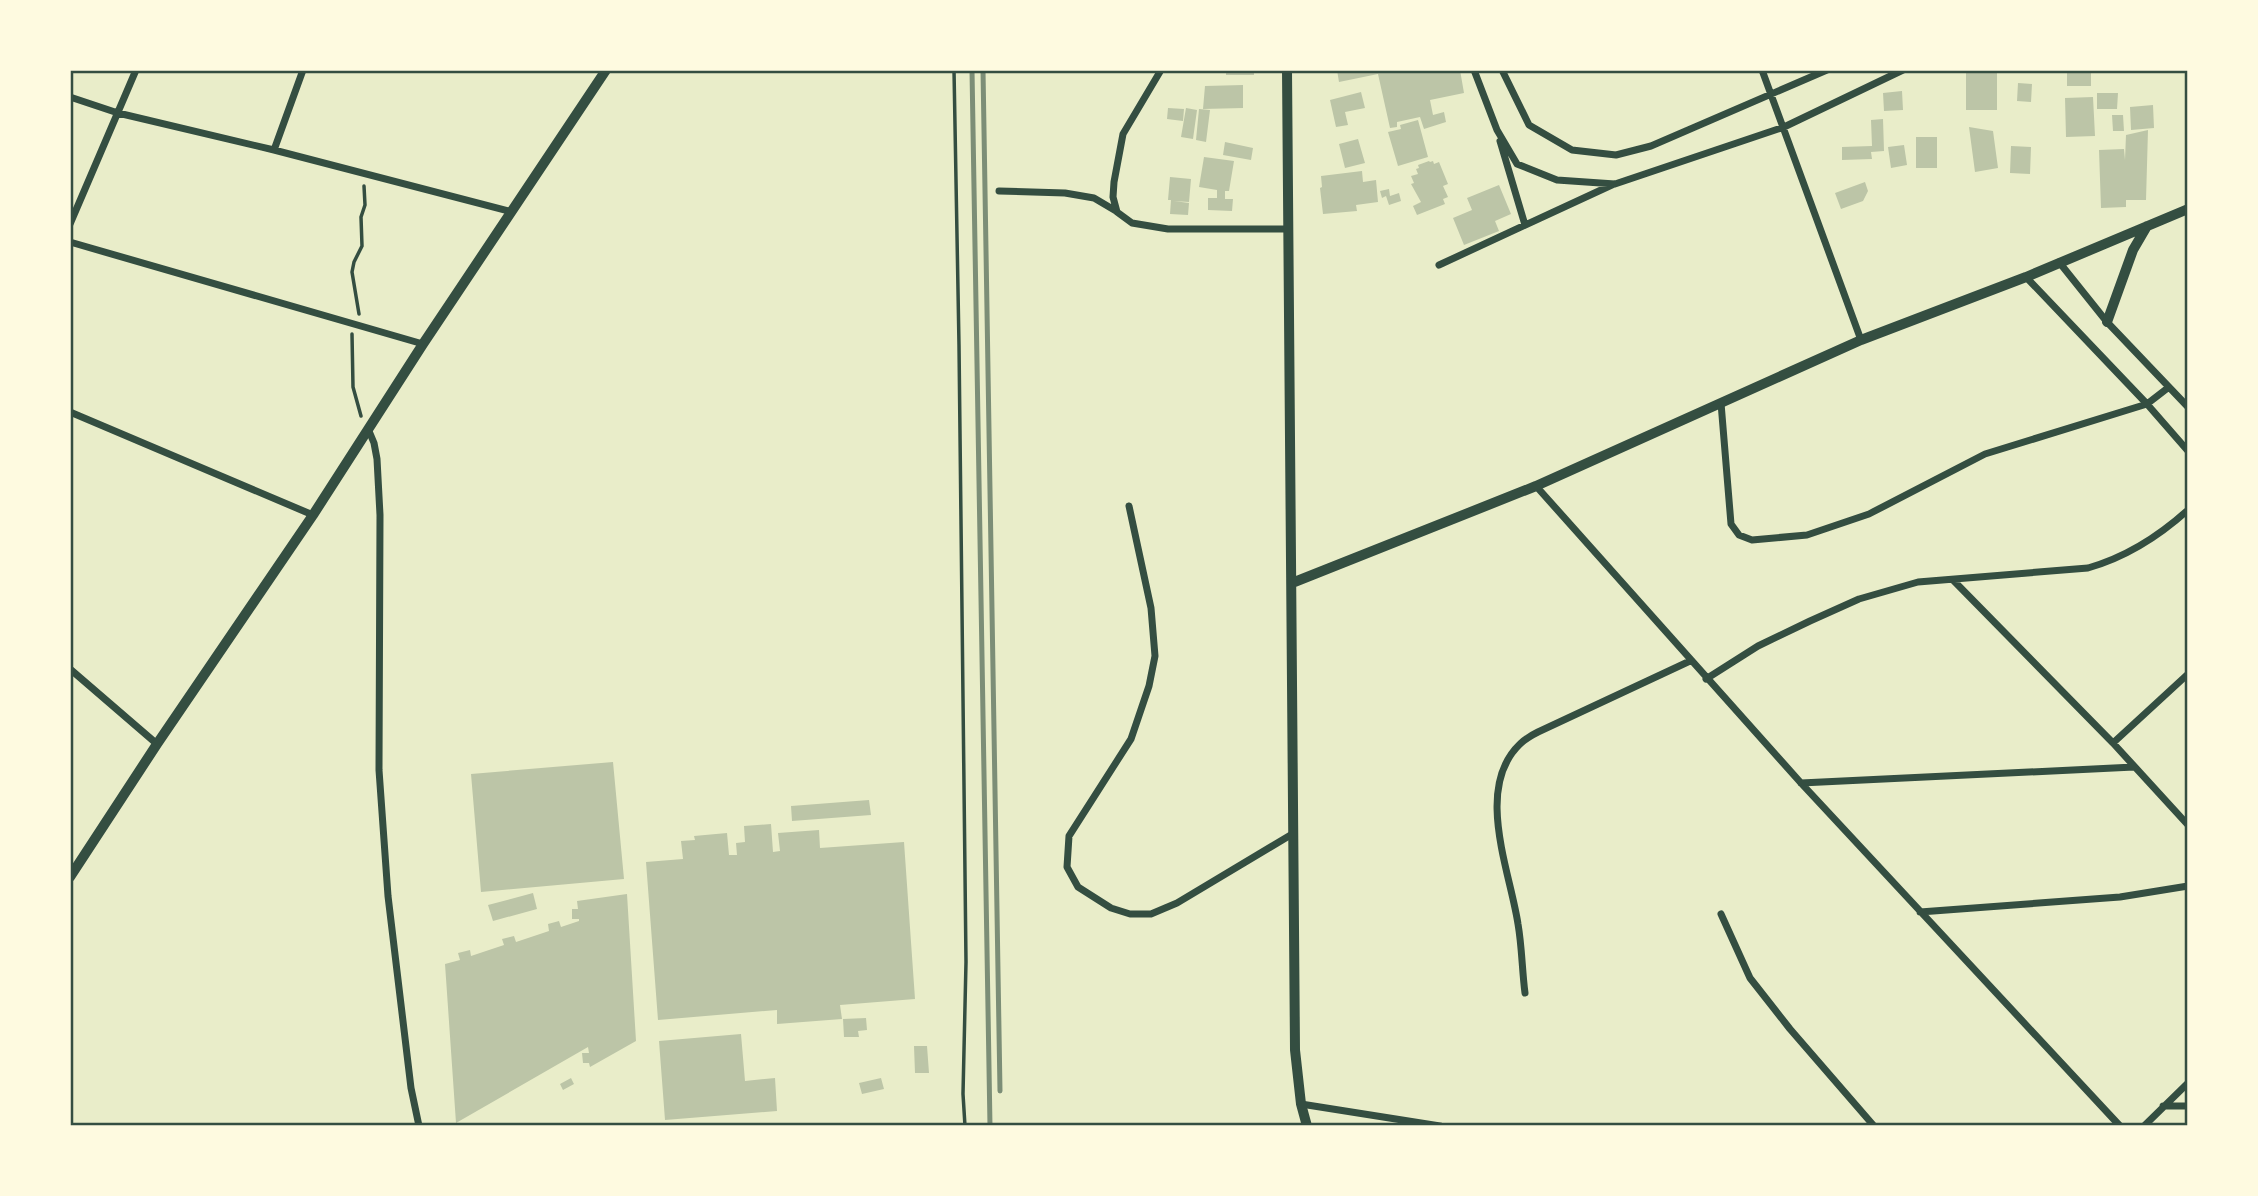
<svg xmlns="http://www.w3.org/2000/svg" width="2258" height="1196" font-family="Cabin,sans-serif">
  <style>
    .building { fill: #bcc5a7 }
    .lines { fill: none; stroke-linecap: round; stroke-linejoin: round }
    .path { stroke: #344e41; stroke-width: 3.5 }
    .minor { stroke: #344e41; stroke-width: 7 }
    .tertiary { stroke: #344e41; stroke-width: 10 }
    .rail { stroke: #7c8e77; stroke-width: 5 }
    .neatline { fill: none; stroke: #344e41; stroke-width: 2.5 }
  </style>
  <rect width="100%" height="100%" fill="#e9edc9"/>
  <path class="building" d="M1226,70H1254V75H1226Z
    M1337,70H1405V72L1460,70L1464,93L1430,100L1433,115L1444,112L1446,122L1424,129L1420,117L1397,122V127L1390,128L1378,74L1339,82Z
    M1966,70H1997V110H1966Z
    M2067,70H2091V86H2067Z
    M2018,83L2032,84L2031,102L2017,101Z
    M1243,85V108L1203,109L1205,86Z
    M1902,91L1903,110L1884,111L1883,93Z
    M1361,92L1365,108L1345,112L1348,125L1336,127L1330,100Z
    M2097,93H2118L2117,109H2097Z
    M2093,97L2095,136L2066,137L2065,98Z
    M2153,105L2154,128L2131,130L2130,107Z
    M1168,108L1184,109L1183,121L1167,119Z
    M1186,108L1197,110L1193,139L1181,137Z
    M1199,109L1210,110L1206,142L1196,140Z
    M2112,115H2123L2124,131H2113Z
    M1883,119L1884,151L1871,152L1872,159L1842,160V147L1872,146L1871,120Z
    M1418,120L1428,157L1398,166L1388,132L1401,129L1400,125Z
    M1969,127L1993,131L1998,168L1975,172Z
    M2148,130L2146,200H2126V207L2101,208L2099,150L2124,149L2125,160L2126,135Z
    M1916,137H1937V168H1916Z
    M1358,139L1365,163L1345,168L1339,144Z
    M1225,142L1253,148L1251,160L1223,155Z
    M1904,145L1907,165L1891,168L1888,147Z
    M2011,146L2031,147L2030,174L2010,173Z
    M1204,157L1234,161L1229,191H1225V199H1233L1232,211L1208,210V198H1217V190L1199,187Z
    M1429,161L1430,162L1433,161L1434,164L1439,162L1448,184L1443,186L1448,197L1443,199L1445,204L1417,215L1413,206L1421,202L1411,184L1414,183L1411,176L1418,174L1416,169L1419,168L1418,165Z
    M1362,171L1363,182L1376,180L1378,202L1356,205L1357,211L1323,214L1320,188L1322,187L1321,176Z
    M1170,177L1191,179L1189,202L1174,201L1189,203L1188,215L1170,214L1171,200H1168Z
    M1865,182L1868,191L1863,201L1841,209L1835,193Z
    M1499,185L1511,214L1495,221L1499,231L1464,245L1453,218L1472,210L1467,198Z
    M1389,189L1390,196L1399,193L1401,201L1389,205L1386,196L1382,198L1380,191Z
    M613,762L624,879L481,892L471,774Z
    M869,800L871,815L792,821L791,806Z
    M771,824L773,852L780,851L778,833L819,830L820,848L904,842L915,999L840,1005L842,1019L777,1024V1010L658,1020L646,862L683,859L681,841L695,840L694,836L727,833L729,855H737L736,843L745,842L744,826Z
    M533,893L537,909L493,921L488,905Z
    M627,894L636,1041L590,1067L589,1063H583L582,1053H589L588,1047L456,1123L445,964L460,960L458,953L470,950L471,956L504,945L502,939L514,936L516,942L549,931L548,924L559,921L561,927L579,921V919H572V909H578L577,901Z
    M866,1018L867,1030L858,1031L859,1037H844L843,1019Z
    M741,1034L745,1081L775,1078L777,1111L665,1120L659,1041Z
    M914,1046H927L929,1073H915Z
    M571,1078L574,1084L563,1090L560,1084Z
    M881,1078L884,1089L862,1094L859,1083Z"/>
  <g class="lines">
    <path class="path" d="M954,70L959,345L966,962L963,1094L965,1126
      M359,314L352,272L354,262L362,246L361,217L365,205L364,186
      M352,334L353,387L361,416"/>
    <path class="minor" d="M1161,70L1123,134L1114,182L1113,197L1117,212L1132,223L1168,229H1289
      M1474,70L1497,130L1517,164L1557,180L1615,184L1784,127L1903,70
      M1502,70L1529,125L1572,150L1616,155L1651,146L1827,70
      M1762,70L1861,340
      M70,97L118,113L274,150L512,212
      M1500,141L1525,225
      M274,150L303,70
      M999,191L1065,193L1094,198L1116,211
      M70,224L136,70
      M70,242L423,344
      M2059,262L2107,322L2188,407
      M1439,265L1614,184
      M2026,277L2147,404L2188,451
      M1721,403L1731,524L1739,535L1752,540L1807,535L1869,514L1985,454L2147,404L2169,387
      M70,412L313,515
      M369,431L374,443L377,459L380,515L379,770L388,896L411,1088L419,1126
      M1536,486L1801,783L2120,1126
      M1129,506L1151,608L1155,656L1149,686L1131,739L1069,836L1067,867L1078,887L1111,908L1130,914H1151L1177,903L1294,833
      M1953,580L2113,743L2188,825
      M70,669L157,744
      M1706,679L1758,646L1810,621L1859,599L1918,582L2088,568C2127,557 2158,537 2188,510
      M2113,743L2188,674
      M1801,783L2134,767
      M1920,912L2120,897L2188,886
      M1721,914L1750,978L1790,1029L1874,1126
      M1525,993C1522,970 1522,947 1518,924C1510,871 1474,788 1520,744C1525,739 1532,735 1538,732L1690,661
      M1301,1104L1440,1126
      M2163,1106H2188
      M2144,1126L2188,1083"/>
    <path class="tertiary" d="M1287,70L1295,1050L1301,1104L1307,1126
      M2107,322L2133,250L2147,226
      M1292,583L1536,486L1861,340L2026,277L2188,209
      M70,877L157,744L313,515L423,344L606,70"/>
    <path class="rail" d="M972,70L990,1126
      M983,70L1000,1091"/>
  </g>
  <rect width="2258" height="1196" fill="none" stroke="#fefae0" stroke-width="144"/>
  <rect x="72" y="72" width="2114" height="1052" class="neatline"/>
</svg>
